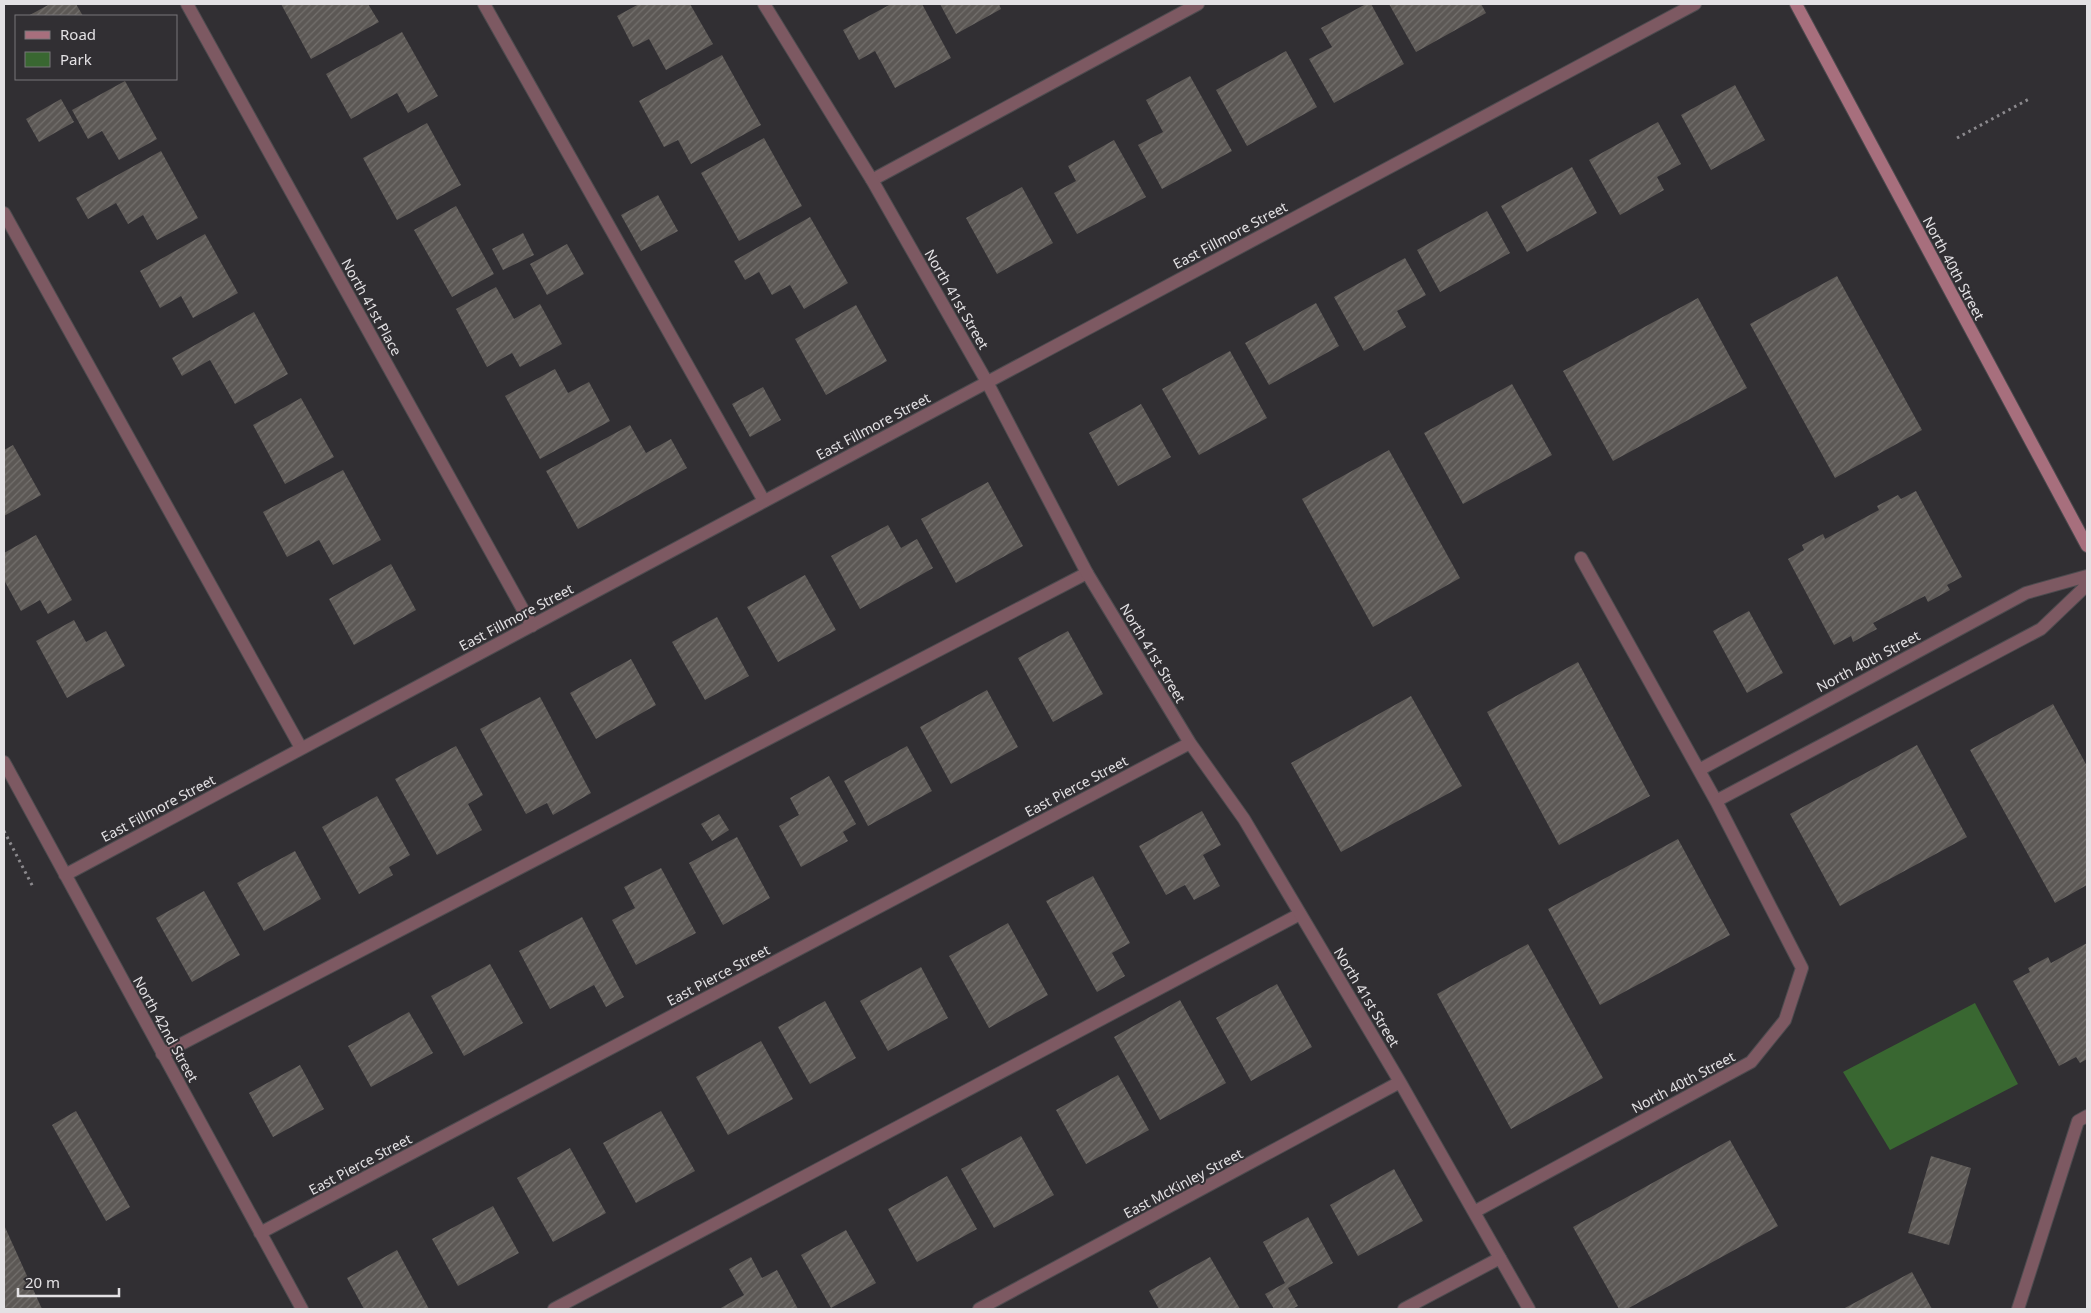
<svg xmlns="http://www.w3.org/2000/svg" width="2091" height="1313" font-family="'Noto Sans',sans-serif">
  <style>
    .green { fill: #396731 }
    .building { fill: url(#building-hatch) }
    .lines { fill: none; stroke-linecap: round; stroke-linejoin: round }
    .service-casing { stroke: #4d4b4f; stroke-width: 14 }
    .minor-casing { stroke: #4d4b4f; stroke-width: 14 }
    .secondary-casing { stroke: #4d4b4f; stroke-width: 14 }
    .path { stroke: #8c8a8e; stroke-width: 3; stroke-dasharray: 2.5 4; stroke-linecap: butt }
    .service { stroke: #7d5962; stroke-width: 12 }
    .minor { stroke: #7d5962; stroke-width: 12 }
    .secondary { stroke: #a76f7d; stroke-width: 12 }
    .labels { text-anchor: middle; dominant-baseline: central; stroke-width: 4; stroke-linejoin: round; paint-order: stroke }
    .street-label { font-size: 14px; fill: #e3e1e4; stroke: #312f33 }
  </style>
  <defs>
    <pattern id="building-hatch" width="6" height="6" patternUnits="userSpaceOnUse" patternTransform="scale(1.25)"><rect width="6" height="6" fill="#5c5855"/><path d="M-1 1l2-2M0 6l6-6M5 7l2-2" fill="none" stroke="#73706d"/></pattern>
  </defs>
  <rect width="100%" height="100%" fill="#312f33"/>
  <path class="green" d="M1975,1003L2018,1084L1890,1150L1843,1072Z"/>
  <path class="building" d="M50,4H76L83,16H28Z
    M281,4H368L379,22L311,59Z
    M639,4H690L713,44L666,70L649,39L633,47L617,16Z
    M891,4H922L951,58L895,88L875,51L859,60L843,30Z
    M940,4H999L1001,9L956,34Z
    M1366,4H1371L1404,64L1334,103L1309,59L1332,47L1321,28Z
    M1389,4H1481L1486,13L1416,52Z
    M402,32L438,96L408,113L397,93L351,119L326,74Z
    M1286,51L1317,107L1247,146L1216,90Z
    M722,55L761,125L691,164L678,140L664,147L639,101Z
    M1190,76L1232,151L1162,189L1138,145L1163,132L1146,100Z
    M125,81L157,139L119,160L102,131L88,139L72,110Z
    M1735,85L1765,140L1711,170L1681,115Z
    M61,99L74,122L39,142L26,119Z
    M1658,122L1681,164L1657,177L1664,190L1620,215L1589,160Z
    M427,123L461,185L397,220L363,158Z
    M764,138L802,206L739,241L701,173Z
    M1114,140L1146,197L1077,234L1054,193L1076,181L1068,166Z
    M161,151L198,218L157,240L143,215L128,224L116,203L88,219L76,198Z
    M1572,167L1597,213L1527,252L1501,206Z
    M1022,187L1053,243L997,274L966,218Z
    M658,195L678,231L641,251L621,215Z
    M456,206L494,274L452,297L414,230Z
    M1487,211L1510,253L1440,292L1417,250Z
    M810,217L848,283L804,309L790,285L772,295L759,272L745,280L734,261Z
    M523,233L534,255L503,270L492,249Z
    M205,234L238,293L193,318L181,296L160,308L140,271Z
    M567,244L584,274L547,295L530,264Z
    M1405,258L1426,295L1397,311L1406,327L1364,351L1334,297Z
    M1837,276L1922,430L1835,478L1750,324Z
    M496,287L514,319L540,304L562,344L520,367L512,353L487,367L456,309Z
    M1698,298L1747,388L1613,461L1563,371Z
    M1316,303L1339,346L1269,385L1245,343Z
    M856,305L887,361L826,395L795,339Z
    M254,312L288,374L235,404L210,360L182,376L172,358Z
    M1230,351L1267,418L1199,455L1162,389Z
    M555,369L568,393L589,382L610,421L540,459L505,396Z
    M1512,384L1552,455L1463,504L1424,433Z
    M763,387L781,420L750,437L732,404Z
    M301,398L334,457L285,484L253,425Z
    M1141,404L1171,457L1118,486L1089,433Z
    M630,425L646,453L671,439L687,468L578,529L546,471Z
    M13,445L41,495L4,516V450Z
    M1389,450L1460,578L1373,627L1302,499Z
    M343,470L381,540L333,565L319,540L287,557L263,512Z
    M988,482L1023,546L956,583L921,519Z
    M1916,491L1962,577L1947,585L1950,590L1928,602L1925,596L1873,623L1877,629L1864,636L1853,642L1851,636L1834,645L1788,559L1804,550L1802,545L1823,534L1825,539L1879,510L1877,506L1898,495L1901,499Z
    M888,525L901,548L917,539L933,568L860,609L831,556Z
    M36,535L72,600L48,614L40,600L21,611L4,580V553Z
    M391,564L416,610L354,645L329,599Z
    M805,575L836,630L778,662L747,607Z
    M1749,611L1783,673L1747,693L1713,631Z
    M717,617L749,676L705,700L672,642Z
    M74,620L86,642L106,631L125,666L67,698L36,641Z
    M1068,631L1103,694L1053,722L1018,658Z
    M631,659L656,705L596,739L570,693Z
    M1578,662L1650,796L1559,845L1487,712Z
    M987,690L1018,747L951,784L920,727Z
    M1411,696L1462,786L1341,852L1291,763Z
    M540,697L591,793L553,815L547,803L526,814L480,729Z
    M2053,704L2087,766V885L2055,903L1970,750Z
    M1917,745L1967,837L1840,906L1790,814Z
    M456,746L483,795L468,804L482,830L437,855L395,779Z
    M907,746L932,791L868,826L844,781Z
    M829,776L856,824L843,832L848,841L801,867L779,826L799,815L790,798Z
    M377,796L410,855L389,867L393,875L359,894L322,827Z
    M1202,811L1221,845L1203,855L1220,886L1194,900L1185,885L1166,895L1139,846Z
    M719,814L729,830L712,841L701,824Z
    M737,837L770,898L723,925L689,863Z
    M1678,839L1730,935L1600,1005L1548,909Z
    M295,851L321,899L264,931L237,883Z
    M661,868L696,933L636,965L612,920L635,908L624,887Z
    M1093,876L1130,943L1112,953L1125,976L1097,992L1046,901Z
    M204,891L240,955L192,982L156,918Z
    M582,917L624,997L606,1007L594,985L550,1009L519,951Z
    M1008,923L1048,995L989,1028L949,956Z
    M2087,943V1059L2080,1063L2076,1057L2059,1066L2013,981L2030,972L2028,968L2048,957L2051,963Z
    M1528,944L1603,1078L1511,1129L1437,994Z
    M490,964L523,1023L464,1056L431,996Z
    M921,967L948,1018L888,1051L860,1001Z
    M1277,984L1312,1047L1251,1081L1216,1018Z
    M1180,1000L1226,1083L1160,1120L1114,1037Z
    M825,1001L856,1058L810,1084L778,1027Z
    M409,1012L433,1053L371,1087L348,1046Z
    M761,1041L793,1099L728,1135L696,1077Z
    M300,1065L324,1109L273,1137L249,1093Z
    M1118,1075L1149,1130L1086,1164L1056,1110Z
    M76,1111L130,1207L106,1221L52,1125Z
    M661,1111L695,1171L636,1203L603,1143Z
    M1021,1136L1054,1195L994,1228L961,1169Z
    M1730,1140L1778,1226L1627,1309H1619L1573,1227Z
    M570,1148L606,1213L553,1242L517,1178Z
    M1931,1156L1971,1168L1949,1245L1908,1233Z
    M1394,1169L1423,1221L1358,1256L1330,1205Z
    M947,1176L977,1229L917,1262L888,1209Z
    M493,1206L519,1253L458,1286L432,1239Z
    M1308,1217L1333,1263L1288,1288L1298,1306L1292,1309H1274L1265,1294L1285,1283L1263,1242Z
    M4,1225L42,1309H4Z
    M846,1230L876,1283L831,1308L801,1255Z
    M397,1250L429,1309H364L347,1278Z
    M751,1257L762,1278L777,1270L798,1309H719L744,1295L729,1269Z
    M1210,1257L1240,1309H1159L1149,1291Z
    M1912,1272L1932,1309H1843Z"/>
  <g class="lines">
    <defs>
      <path id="service" d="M484,4L764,501
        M872,180L1198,4
        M4,213L301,748
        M162,1054L1087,573
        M554,1309L1300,914
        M1404,1309L1500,1258"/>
      <path id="minor" d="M187,4L532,626
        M764,4L872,180L987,382L1087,573L1190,743L1244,819L1400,1082L1529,1309
        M4,762L302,1309
        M1699,770L2026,593L2087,576
        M1716,801L2041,629L2087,585
        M65,875L1695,4
        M1474,1212L1751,1062L1785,1020L1802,968L1716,801L1581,558
        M260,1233L1190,743
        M979,1309L1400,1082
        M2018,1309L2078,1121L2087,1116"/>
      <path id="secondary" d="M1796,4L2087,546"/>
    </defs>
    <use href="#service" class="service-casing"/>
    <use href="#minor" class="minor-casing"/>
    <use href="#secondary" class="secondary-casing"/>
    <path class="path" d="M1957,138L2029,99
      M4,831L33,887"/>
    <use href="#service" class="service"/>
    <use href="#minor" class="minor"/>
    <use href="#secondary" class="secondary"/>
  </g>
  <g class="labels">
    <g class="street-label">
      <text transform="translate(1230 235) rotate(-28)">East Fillmore Street</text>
      <text transform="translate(1954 268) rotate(62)">North 40th Street</text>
      <text transform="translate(957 299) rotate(60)">North 41st Street</text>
      <text transform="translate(372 307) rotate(61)">North 41st Place</text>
      <text transform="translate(873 426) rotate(-28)">East Fillmore Street</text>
      <text transform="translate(516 617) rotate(-28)">East Fillmore Street</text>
      <text transform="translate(1153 653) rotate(59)">North 41st Street</text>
      <text transform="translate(1868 661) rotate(-28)">North 40th Street</text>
      <text transform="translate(1076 786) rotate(-28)">East Pierce Street</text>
      <text transform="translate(158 808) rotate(-28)">East Fillmore Street</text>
      <text transform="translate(718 975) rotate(-28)">East Pierce Street</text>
      <text transform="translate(1367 997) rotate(59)">North 41st Street</text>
      <text transform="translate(166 1029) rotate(61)">North 42nd Street</text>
      <text transform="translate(1683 1082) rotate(-28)">North 40th Street</text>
      <text transform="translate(360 1164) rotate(-28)">East Pierce Street</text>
      <text transform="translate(1183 1183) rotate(-28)">East McKinley Street</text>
    </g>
  </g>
  <rect width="2091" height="1313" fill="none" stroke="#e3e1e4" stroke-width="10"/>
  <rect x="15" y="15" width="162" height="65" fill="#312f33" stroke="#78767a"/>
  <rect x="25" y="31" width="25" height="8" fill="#a76f7d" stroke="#78767a"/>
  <text x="60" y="40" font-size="15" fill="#e3e1e4">Road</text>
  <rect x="25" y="52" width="25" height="15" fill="#396731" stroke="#78767a"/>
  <text x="60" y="65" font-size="15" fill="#e3e1e4">Park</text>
  <path d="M18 1288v8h101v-8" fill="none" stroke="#e3e1e4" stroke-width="2.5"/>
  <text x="25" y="1288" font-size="15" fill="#e3e1e4" stroke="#312f33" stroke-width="4" paint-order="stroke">20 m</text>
</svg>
